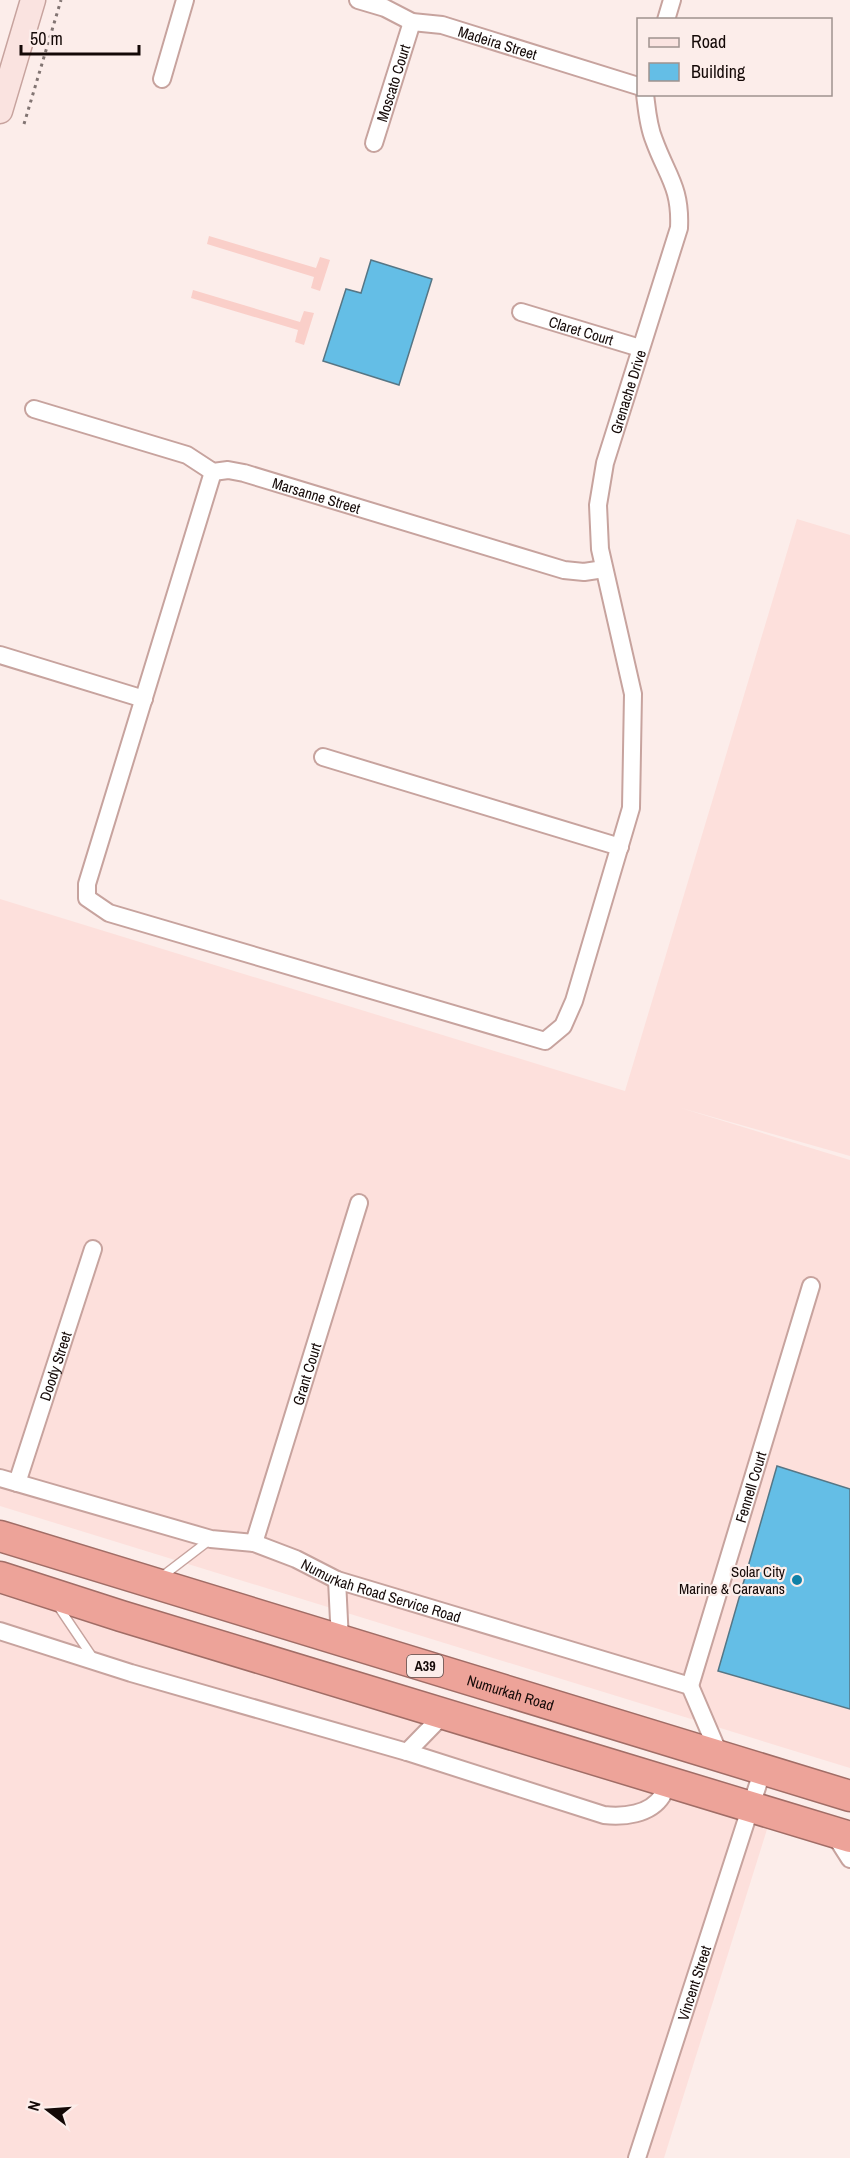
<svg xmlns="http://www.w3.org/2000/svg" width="850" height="2158" font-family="'Archivo Narrow',sans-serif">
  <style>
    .built { fill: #fde0dc }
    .green { fill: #facfc9 }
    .building { fill: #64bee6; stroke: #567685; stroke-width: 1.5 }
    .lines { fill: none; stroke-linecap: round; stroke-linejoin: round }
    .lane-casing { stroke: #c7a39e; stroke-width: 11 }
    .street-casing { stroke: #c7a39e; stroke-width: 20 }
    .secondary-casing { stroke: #c7a39e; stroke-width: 27 }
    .highway-casing { stroke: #a16d66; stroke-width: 33 }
    .path { stroke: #817472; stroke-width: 3; stroke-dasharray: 3 4.5; stroke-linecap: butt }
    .lane { stroke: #fff; stroke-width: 8 }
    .street { stroke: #fff; stroke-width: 16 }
    .secondary { stroke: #fae3e0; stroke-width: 24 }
    .highway { stroke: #eda399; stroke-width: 30 }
    .poi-dot { fill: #1081a8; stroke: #fcedea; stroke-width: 2 }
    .labels { text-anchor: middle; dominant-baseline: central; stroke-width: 4.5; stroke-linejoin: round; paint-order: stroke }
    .shield { fill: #fcedea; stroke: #5a4d4b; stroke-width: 1.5 }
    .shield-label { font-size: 14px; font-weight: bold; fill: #140907 }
    .street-label { font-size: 15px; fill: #140907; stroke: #fcedea }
    .poi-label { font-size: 15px; fill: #140907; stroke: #fcedea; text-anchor: end }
  </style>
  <rect width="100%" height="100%" fill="#fcedea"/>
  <path class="built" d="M797,519L850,535V1156L681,1108L850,1160V1768L0,1506V899L625,1091Z
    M0,1582L769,1823L664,2158H0Z"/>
  <path class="green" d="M209,236L316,268L320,257L330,260L320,291L311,288L314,277L207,244Z
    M193,290L300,322L304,311L314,313L304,345L295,342L298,330L191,298Z"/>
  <path class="building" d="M371,260L432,279L399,385L323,361L346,289L361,293Z
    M777,1466L850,1489V1709L718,1671Z"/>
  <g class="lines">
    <defs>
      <path id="lane" d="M160,1578L211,1539
        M58,1606L93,1658"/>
      <g id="street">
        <path id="s1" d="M358,0L385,8L412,22L442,25L638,86"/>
        <path d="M666,20L672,0"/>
        <path d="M162,79L185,0"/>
        <path id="s2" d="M374,143L412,22"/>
        <path id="s3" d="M521,312L640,348"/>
        <path id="s4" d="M34,409L187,455L213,472L228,470L244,473L564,570L584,572L604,569"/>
        <path id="s5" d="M213,472L87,884V898L109,913L545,1041L563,1026L574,1001L631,808L633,694L600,549L598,505L605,463L679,228C681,187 667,176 654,140C648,126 647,110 645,94"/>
        <path d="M0,655L144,699"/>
        <path d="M323,757L620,847"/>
        <path id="s6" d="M0,1478L211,1539L254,1543L296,1559L337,1580L690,1686"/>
        <path id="s7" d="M17,1483L93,1249"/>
        <path id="s8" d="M254,1543L359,1203"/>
        <path d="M337,1580L340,1641"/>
        <path d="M0,1631L131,1673L407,1752L604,1815C623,1817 650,1815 662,1796C664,1792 666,1786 667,1781"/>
        <path id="s9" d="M690,1686L811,1286"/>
        <path d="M690,1686L720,1756"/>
        <path d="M407,1752L444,1714"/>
        <path d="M834,1834L850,1859"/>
        <path id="s10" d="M637,2158L763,1769"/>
      </g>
      <path id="secondary" d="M0,111L33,0"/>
      <g id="highway">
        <path id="s11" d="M0,1536L850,1796"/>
        <path d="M0,1577L121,1616L850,1837"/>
      </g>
    </defs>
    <use href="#lane" class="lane-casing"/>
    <use href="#street" class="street-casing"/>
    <use href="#secondary" class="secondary-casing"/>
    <use href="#highway" class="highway-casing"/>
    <path class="path" d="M24,124L61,0"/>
    <use href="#lane" class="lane"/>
    <use href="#street" class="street"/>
    <use href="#secondary" class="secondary"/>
    <use href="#highway" class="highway"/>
  </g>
  <circle class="poi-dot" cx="797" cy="1580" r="6"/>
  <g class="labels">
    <rect class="shield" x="407" y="1655" width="36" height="22" rx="4.5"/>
    <g class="shield-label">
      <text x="425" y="1666">A39</text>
    </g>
    <g class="street-label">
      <text stroke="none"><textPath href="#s1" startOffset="147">Madeira Street</textPath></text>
      <text stroke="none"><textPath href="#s2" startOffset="63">Moscato Court</textPath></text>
      <text stroke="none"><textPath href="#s3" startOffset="63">Claret Court</textPath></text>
      <text stroke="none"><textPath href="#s5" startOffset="1602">Grenache Drive</textPath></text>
      <text stroke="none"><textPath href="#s4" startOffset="298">Marsanne Street</textPath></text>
      <text stroke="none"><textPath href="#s7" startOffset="123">Doody Street</textPath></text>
      <text stroke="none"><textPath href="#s8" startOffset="177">Grant Court</textPath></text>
      <text stroke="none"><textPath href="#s9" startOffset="208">Fennell Court</textPath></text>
      <text stroke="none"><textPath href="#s6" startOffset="399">Numurkah Road Service Road</textPath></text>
      <text stroke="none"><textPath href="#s11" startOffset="534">Numurkah Road</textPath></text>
      <text stroke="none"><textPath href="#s10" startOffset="184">Vincent Street</textPath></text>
    </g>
    <g class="poi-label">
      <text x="785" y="1571">Solar City<tspan x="785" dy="17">Marine &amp; Caravans</tspan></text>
    </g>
  </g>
  <rect x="637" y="18" width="195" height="78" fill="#fcedea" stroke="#9f928f" stroke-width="1.5"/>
  <rect x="649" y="38" width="30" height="9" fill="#fae3e0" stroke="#9f928f" stroke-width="1.5"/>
  <text x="691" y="48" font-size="18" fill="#140907">Road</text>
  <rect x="649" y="63" width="30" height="18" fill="#64bee6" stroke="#9f928f" stroke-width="1.5"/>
  <text x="691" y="78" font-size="18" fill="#140907">Building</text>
  <g transform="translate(48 2110) rotate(287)" stroke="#fcedea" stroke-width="4.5" paint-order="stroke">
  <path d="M0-4.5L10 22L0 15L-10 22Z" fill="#140907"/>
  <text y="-9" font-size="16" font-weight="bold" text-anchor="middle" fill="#140907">N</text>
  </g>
  <path d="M21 45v9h118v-9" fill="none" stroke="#140907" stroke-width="3"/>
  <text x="30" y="45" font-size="18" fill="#140907" stroke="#fcedea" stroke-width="4.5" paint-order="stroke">50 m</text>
</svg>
